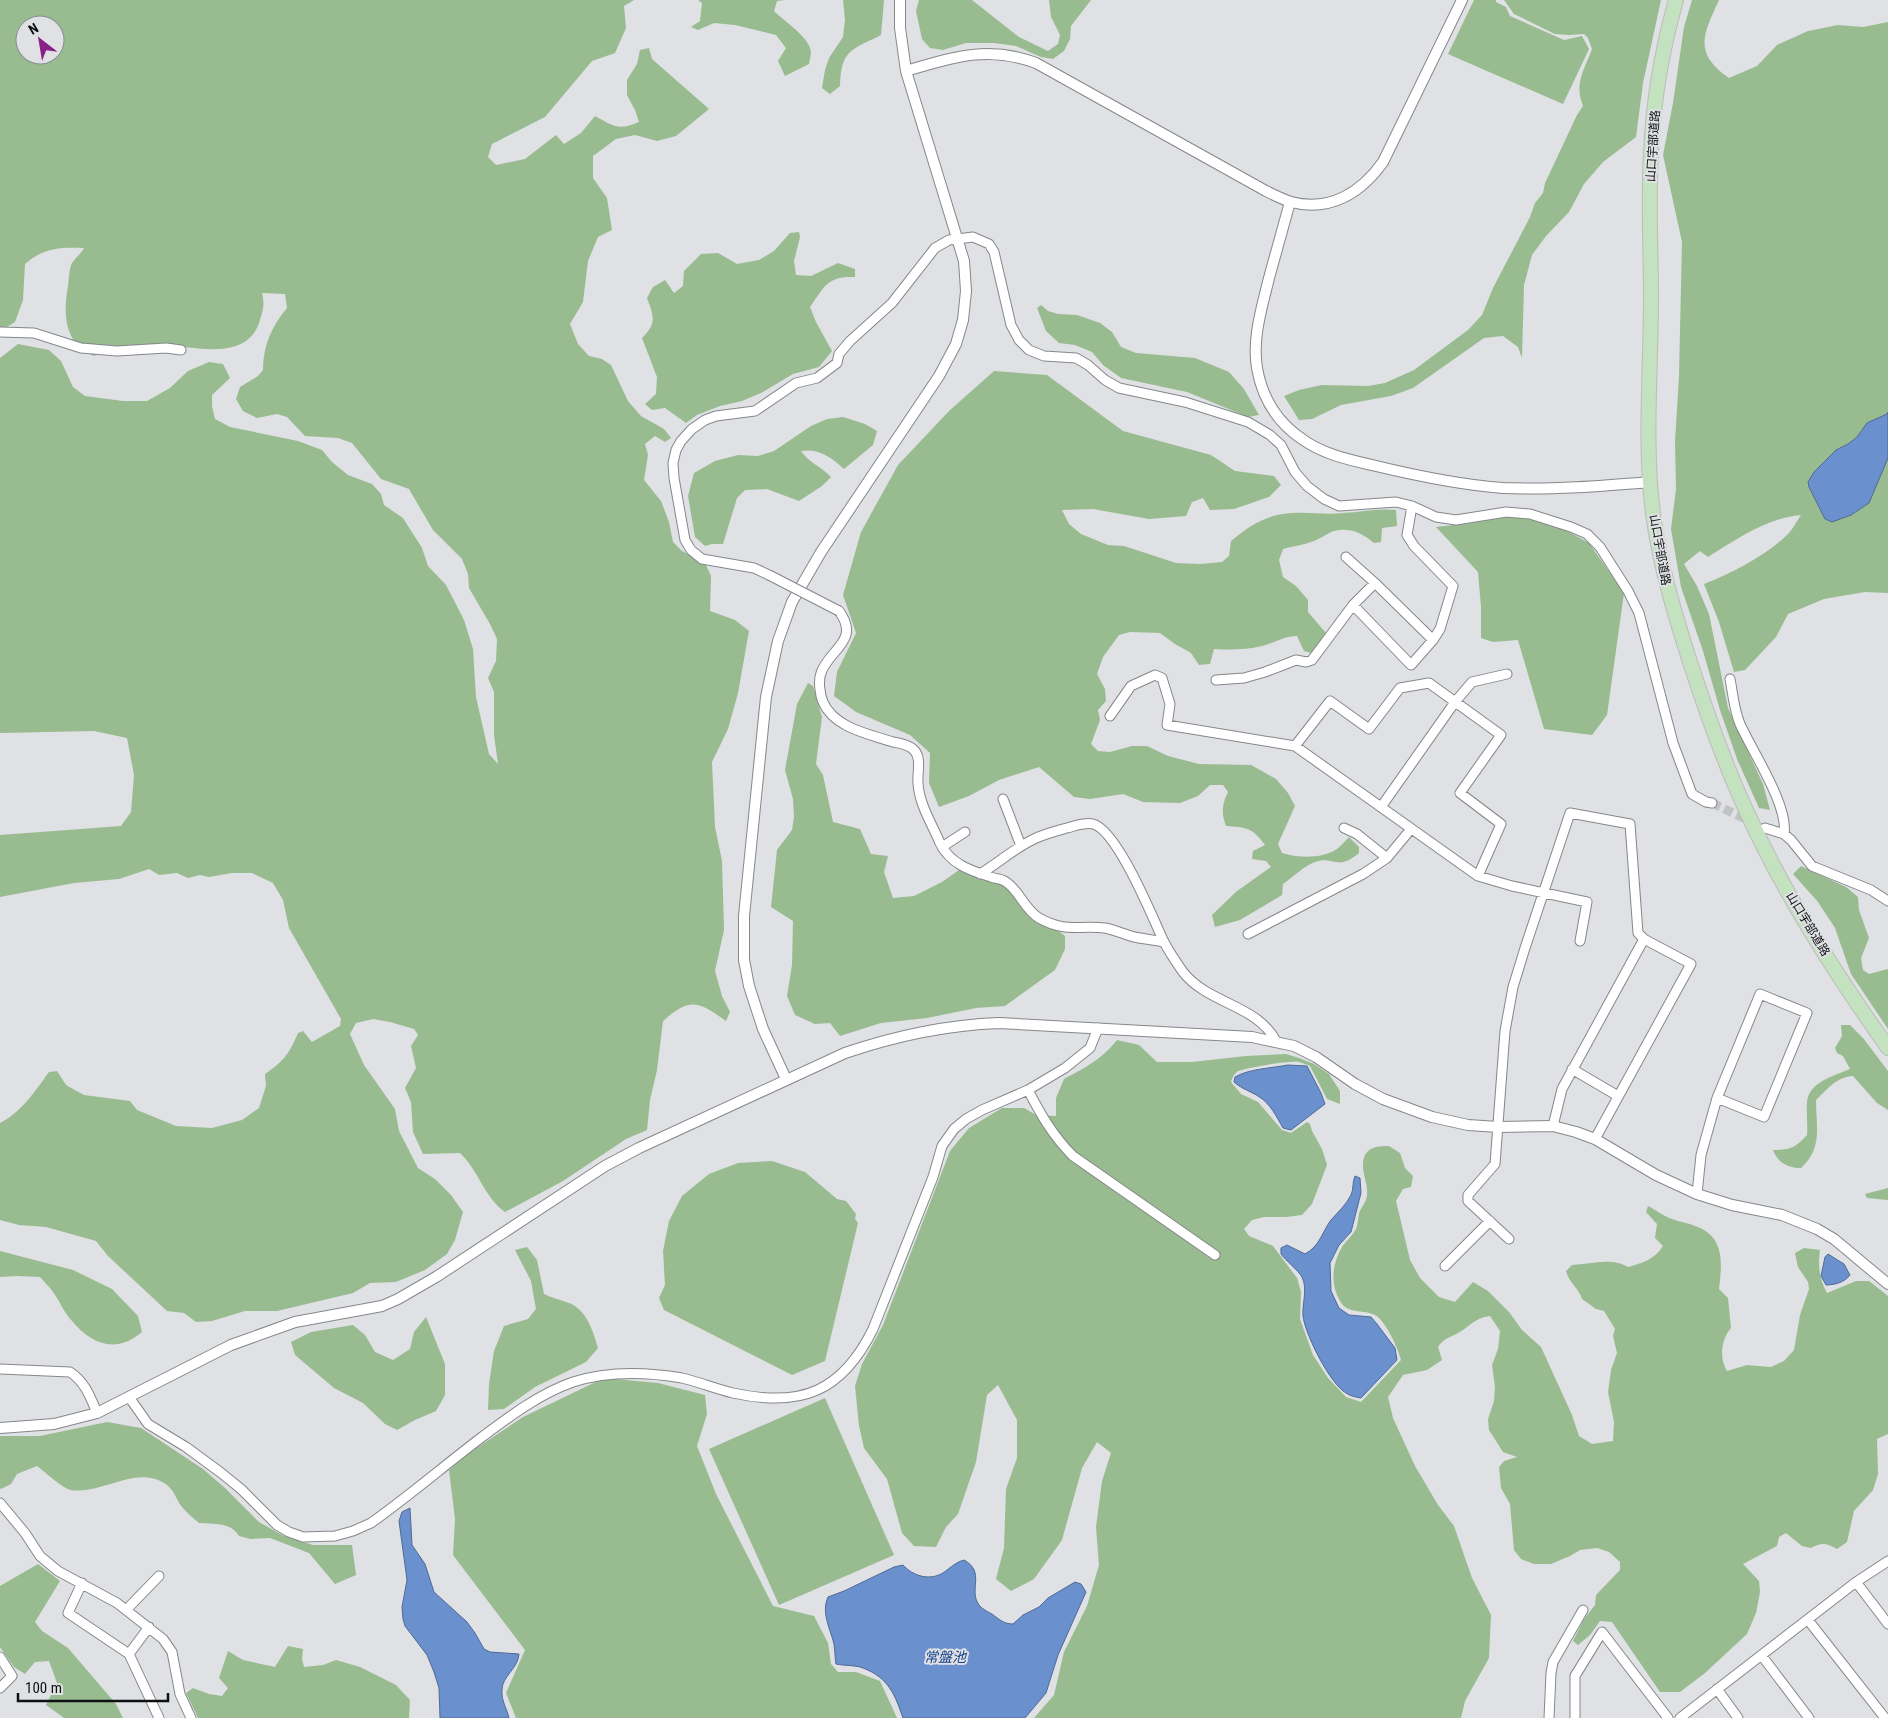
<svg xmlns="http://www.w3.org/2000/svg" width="1888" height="1718" font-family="'Roboto Condensed','Noto Sans JP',sans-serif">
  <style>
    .green { fill: #99bb90; fill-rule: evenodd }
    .water { fill: #6a90ce; stroke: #4f6a95 }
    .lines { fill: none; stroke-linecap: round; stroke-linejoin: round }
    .minor-tunnel { stroke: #c0c2c4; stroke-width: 9; stroke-dasharray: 9 4.5; stroke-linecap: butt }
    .minor-casing { stroke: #85878a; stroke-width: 11 }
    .tertiary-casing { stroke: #85878a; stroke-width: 12 }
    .primary-casing { stroke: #bcbcbc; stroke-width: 16 }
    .minor { stroke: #fff; stroke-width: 9 }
    .tertiary { stroke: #fff; stroke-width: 10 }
    .primary { stroke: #c4e2bf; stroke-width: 14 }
    .minor-bridge-casing { stroke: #85878a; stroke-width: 11; stroke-linecap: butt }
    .minor-bridge { stroke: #fff; stroke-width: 9 }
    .labels { text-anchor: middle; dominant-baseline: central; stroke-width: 4; stroke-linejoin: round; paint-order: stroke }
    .street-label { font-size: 12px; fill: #0f1011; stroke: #dfe1e4 }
    .water-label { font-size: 14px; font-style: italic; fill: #14408b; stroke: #dfe1e4 }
  </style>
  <rect width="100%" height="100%" fill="#dfe1e4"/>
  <path class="green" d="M0,0H634L624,6L626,28L615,53L592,61L545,117L492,144L488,157L496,165L525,159L556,135L564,144L581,133L595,116C613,126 619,131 639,122L635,110L627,95V80L637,64L640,50L649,48L652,59L709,109L676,136L657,141L635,135L616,139L593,156V178L607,198L612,230L598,237L588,261L583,302L570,324L578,344L589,356L602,359L611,365L628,401L641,416L664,429L671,438L665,442L655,436L645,444L648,455L644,480L661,501L669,522L673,542L682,551L705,563L711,576L710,611L735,620L749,631L738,693L728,729L712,762L715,827L722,861L724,930L715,971L722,996L730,1012L726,1021C698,1001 690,997 663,1021L657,1070L650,1100L647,1130L626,1139L563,1181L505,1212C484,1197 479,1171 460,1153L423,1154L413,1132L411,1102L405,1088L416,1068L411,1046L418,1035L414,1029L390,1022L373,1019L356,1023L350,1034L364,1065L395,1109L399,1131L418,1168L435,1179L451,1195L463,1212L455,1240L447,1254L425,1270L396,1282L370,1283L353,1293L277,1311H245L212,1321L196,1322L184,1313L167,1311L108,1256L96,1241L46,1227L19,1225L0,1220V1123C22,1112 35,1091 49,1072L57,1071L66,1085L84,1095L130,1101L137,1110L176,1126L212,1128L242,1120L259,1108L266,1086L265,1074C284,1061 289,1054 298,1033L303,1031L312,1042L340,1026L341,1019L289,928L283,900L273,883L252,873H232L209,877L200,875L188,878L177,873L159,875L149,869L119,879L74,883L0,897V835L121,826L131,812L134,775L127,738L94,731L0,733V358L18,344L49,350L61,361L73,387L85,396L123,401H147L170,388L188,371L209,362L223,364L230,378L212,395V406L215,419L230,427L298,441L322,450L332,462L348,475L372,484L381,494L384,505L403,518L422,548L428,566L446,585L464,620L473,649L476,697L489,754L498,764L494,735V692L488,678L496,661L497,639L490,624L469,588L468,574L462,559L433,530L409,489L381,479L352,443L338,438L305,436L287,417L277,414L257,418L243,411L236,399L240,387L258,376L263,370C263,345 272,326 287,308L285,294L262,293C265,305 263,310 259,323C246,361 196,347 166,345C149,345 132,345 115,347C108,348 101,353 94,356C64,344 63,314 68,286C69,279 69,269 72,263C76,257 81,254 84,248C60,247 43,248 25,264L23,300L15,322L5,328L0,327ZM25,25H55V55H25Z
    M698,0H785L777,1L774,11C784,21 806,35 810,48C812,52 810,59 809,64L785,76L778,61L786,48L776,35L735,25L714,23L698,30L691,27L700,21L702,3Z
    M843,0H884L881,35C852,50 841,49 840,86L830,94L822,88L825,70L829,58L843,37L845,20Z
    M919,0H972L1019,37L1048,51L1058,44L1060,35L1051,17L1049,0H1091L1071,26L1070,39L1064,51L1053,59L1041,57L1016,46L994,43H966L943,50L930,48L922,39L916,11Z
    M1474,0H1496V2L1506,7L1510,16L1564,40L1582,36L1589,49L1563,104L1448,54Z
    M1504,0H1661L1643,83L1636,137L1603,162L1584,184L1569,212L1546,236L1532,255L1524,285L1522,358L1518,347L1503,336L1484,338L1413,388L1391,396L1341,405L1312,419L1299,420L1284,396L1299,390L1322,385L1368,386L1385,383L1414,370L1468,330L1482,315L1493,288L1530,217L1535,203L1543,193L1545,183L1577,115L1583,106C1574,83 1584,71 1592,49L1588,38L1584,34L1569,35L1555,34L1514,14Z
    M1692,0H1719C1703,35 1693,53 1729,78L1757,66L1777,45L1808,31L1838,25L1863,27L1888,22V593L1865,592L1824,599L1788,614L1776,637L1745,670L1734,672L1719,622L1704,584C1731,574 1767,555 1788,534C1793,529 1797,521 1801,515C1767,518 1737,539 1708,557L1700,551L1684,564L1697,586L1709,614L1728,708L1763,784L1770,810L1759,808L1737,759L1720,710L1703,651L1681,587L1671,529L1676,489L1675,442L1679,376L1682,242L1663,155L1673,103L1684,27Z
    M799,232L800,237L794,261L796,275L811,276L838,263L855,269V277C827,276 825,286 810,307L816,322L832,351L819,367L793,374L761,393L742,401L720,406L697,415L686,423L665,408L652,410L645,404L656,394L657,377L642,338C657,323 654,317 647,298L653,287L665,280L674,293L683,286L684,271L701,254L718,253L737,264L759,260L774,251L790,233Z
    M1041,305L1048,311L1058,314L1077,315L1100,323L1112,332L1121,347L1136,353L1195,358L1229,372L1244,389L1259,415L1248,417L1187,392L1121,378L1103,365L1092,352L1075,345L1059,343L1046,331L1037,308Z
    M994,371L1047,375L1123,431L1211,455L1235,471L1274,476L1281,485L1269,497L1234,509L1210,510L1203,498L1192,502L1186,516L1149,519L1093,509L1062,510L1069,524L1081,534L1108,545L1124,546L1176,563L1200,564L1222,562L1229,556L1231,541C1250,525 1267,514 1293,513C1309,512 1326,515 1343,513C1361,512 1377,508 1396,510L1397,526L1382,528L1381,542L1374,543C1362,533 1350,527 1334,531C1331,531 1320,539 1314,541C1304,545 1293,546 1283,549L1279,560L1283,577L1296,586L1308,600V612L1326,633L1311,653L1304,651L1297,636C1284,636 1274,643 1262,646C1245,650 1231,650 1214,649L1210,664L1199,665L1191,653L1175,644L1160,633L1130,632L1119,635L1103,657L1097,674L1105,689L1106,701L1098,710L1100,720L1091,744L1098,751L1110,752L1132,746H1147L1168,756L1199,764L1251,765L1276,779L1288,793L1295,806L1278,844L1282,853C1298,858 1322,859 1337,849C1341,846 1345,841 1349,837L1359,847V853C1337,872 1333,855 1315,862C1304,866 1293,877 1283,884L1282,895L1240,920L1215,927L1212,915L1237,891L1271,867L1266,861L1252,859L1253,851L1265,845C1253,828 1246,827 1226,826C1221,813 1222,804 1228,792L1223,785H1210L1198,796L1180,803L1143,802L1123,794L1090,799L1074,797L1039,767L999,780L969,796L939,807L929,783L930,753L910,735L856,712L834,696L837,672L856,633L843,595L861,532L898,465L949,411Z
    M843,417L865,424L877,431L873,445L844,469C831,457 819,448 801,451C808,462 822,467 831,477L822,486L799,501L767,489L745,490L737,498L723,544H712L705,546L695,537L688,496L694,473L715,461L738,455L758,456L774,451L811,426L827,419Z
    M1503,515L1527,516L1558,526L1589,543L1624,593L1607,715L1592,735L1544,729L1518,640L1493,642L1481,638V607L1478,572L1436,527L1471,523Z
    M808,683L813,686L822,717L816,764L823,775L833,822L860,829L871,854L888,856L884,872L893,898L914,896L942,882L959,870L1002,882L1014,897L1065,936V949L1055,970L1005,1006L976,1008L927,1018L881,1023L840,1036L830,1023L815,1024L795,1015L787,996L792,965L793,921L771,907L777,850L792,830L794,817L793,799L785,770L797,704Z
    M1801,866L1846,887L1858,897L1859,910L1869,938L1861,958L1863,970L1869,974L1888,969V1029L1851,974L1835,928L1818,902L1793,874Z
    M1841,1025H1850L1863,1038L1888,1071V1110L1877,1103L1853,1076C1836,1077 1828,1089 1816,1100C1816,1127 1823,1148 1801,1168C1788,1168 1778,1163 1773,1150C1790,1150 1795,1148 1807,1135C1808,1124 1806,1114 1807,1103C1808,1082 1834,1076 1850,1069L1843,1056L1837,1053L1835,1048L1842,1036Z
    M1117,1040L1139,1045L1157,1062H1192L1246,1056L1286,1054L1299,1058L1314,1064L1329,1074L1340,1091V1104L1327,1099L1310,1066C1307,1065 1303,1063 1299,1062C1291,1060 1243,1068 1237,1072C1233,1075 1232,1079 1231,1082L1241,1094L1258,1102L1282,1130L1291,1133L1307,1122L1310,1124L1312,1131L1322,1149L1327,1165L1312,1204L1302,1215L1286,1217H1264L1252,1220L1244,1229L1249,1236L1273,1246L1297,1278L1301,1292L1300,1319L1313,1355L1328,1378L1346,1397L1361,1402L1401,1360C1398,1348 1387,1325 1378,1317C1367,1308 1348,1316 1340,1301C1330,1284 1332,1264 1342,1247C1346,1241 1353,1235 1356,1229C1358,1224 1358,1218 1359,1214C1360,1209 1364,1205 1366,1200C1371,1185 1358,1170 1365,1155C1370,1146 1380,1146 1389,1146L1400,1153L1405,1168L1413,1176L1411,1187L1403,1189L1396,1201L1410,1260L1420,1278L1439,1297L1455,1302L1473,1282L1488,1291L1509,1312L1522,1330L1541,1347L1572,1415L1579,1436L1592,1444L1613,1441L1614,1422L1608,1392L1611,1370L1617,1353L1613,1336L1615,1329L1604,1311L1596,1309L1582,1299C1579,1288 1569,1283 1566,1271L1572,1265C1590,1264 1612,1257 1628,1267C1643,1263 1655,1259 1663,1246L1655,1238L1657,1224L1646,1212L1648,1206C1656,1210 1663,1216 1672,1219C1680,1222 1689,1223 1698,1227C1725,1238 1722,1264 1719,1289L1728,1298L1731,1328C1721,1340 1719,1358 1727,1371L1747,1365L1771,1367L1784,1361L1794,1350L1800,1315L1809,1289L1808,1282L1798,1267L1795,1253L1804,1248L1820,1250C1818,1267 1819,1278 1827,1293L1856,1281H1869L1888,1296V1434L1877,1439L1878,1474L1873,1490L1854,1511L1847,1542L1837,1549C1826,1543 1822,1542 1811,1548L1802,1546L1786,1533L1779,1537L1777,1546L1743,1564L1759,1581L1760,1592L1756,1613L1747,1634L1705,1673L1680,1692H1660L1612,1622L1600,1621L1590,1635L1578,1645L1573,1641L1584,1619L1595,1605L1596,1595L1620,1570V1562L1609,1552L1597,1548L1580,1550L1570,1556L1551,1564H1534L1521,1559L1514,1550L1510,1504L1501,1488L1499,1467L1504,1461L1517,1457L1503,1452L1489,1430L1488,1419L1494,1401L1495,1387L1492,1365L1498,1349L1500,1331L1490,1316C1474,1318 1471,1326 1458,1333C1449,1338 1444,1338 1438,1347L1442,1360L1427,1370L1403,1375L1388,1397L1393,1418L1415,1466L1438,1505L1454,1526L1472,1578L1491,1615L1489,1658L1465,1701L1461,1718H1034L1054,1695L1064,1652L1087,1606L1099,1565L1096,1527L1102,1481L1111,1453L1097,1442L1082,1468L1062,1540L1034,1579L1011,1591L996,1579L1004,1548L1006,1489L1017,1458V1420L998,1385L987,1395L976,1462L958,1514L946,1527L936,1547L914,1546L902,1533L887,1479L864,1448L859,1426L855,1386L862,1364L883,1325L950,1151L969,1128L1002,1108H1024L1036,1115L1056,1116V1098L1064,1079C1086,1067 1101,1060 1117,1040Z
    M772,1161L805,1172L837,1199L846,1201L856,1214L855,1219L858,1223L825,1361L792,1375L664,1310L659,1298L665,1285L663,1251L669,1221L682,1196L709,1174L738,1163Z
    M1888,1188V1200L1867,1198L1865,1194Z
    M527,1247L537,1260L544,1294C552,1298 558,1299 566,1302C586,1307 593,1331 598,1348L586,1362L535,1387L504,1409L488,1410L489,1384L494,1351L504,1326L528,1319L536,1309L531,1281L515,1250Z
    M0,1251L73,1270L112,1289L138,1316L142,1332C117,1353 93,1346 72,1321C64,1313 60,1301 53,1292C49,1286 44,1282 40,1277L17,1276L0,1277Z
    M426,1317L445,1364V1395L436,1411L415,1420L397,1430L385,1424L363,1403L334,1388L295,1355L291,1342L311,1332L353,1325L365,1335L375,1352L393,1360L410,1349L414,1332Z
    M604,1378L658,1383L705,1395L707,1414L697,1446L716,1494L773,1606L814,1616L828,1643L831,1664L838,1672H856L880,1681L897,1718H516L506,1693L525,1650L453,1555L455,1519L449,1470L475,1449L523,1417Z
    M825,1398L894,1555L779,1605L709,1449Z
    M107,1422L141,1428L203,1469L225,1488L259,1522L282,1535L313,1545H352L356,1575L335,1584L309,1553L270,1538L251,1539L239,1536C231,1522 213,1524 199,1523C193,1518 187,1513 182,1507C177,1501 174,1490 167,1485C138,1463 102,1495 71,1490C63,1489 44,1471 37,1466L17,1474L11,1484L1,1489L0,1488V1436H40Z
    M38,1564L60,1581L35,1622L42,1631L68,1648L116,1704L123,1718H64L46,1705L57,1683L49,1661L35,1662L25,1674L14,1667L0,1647V1586Z
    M288,1646L303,1649L302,1659L304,1667L323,1665L336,1660L360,1667L396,1685L410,1700L409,1718H198L186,1693L193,1688L209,1694L222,1696L228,1688L219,1678L228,1651L243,1660L275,1667Z"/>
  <path class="water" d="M1888,412V458L1869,503L1851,515L1832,522L1825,519L1809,487L1808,482L1814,472L1836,450L1848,444L1857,437L1867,423L1887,414Z
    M1288,1065L1307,1066L1321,1093L1325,1104L1291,1130L1283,1128C1276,1116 1271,1104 1258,1096C1250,1091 1242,1089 1234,1082L1235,1077C1248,1069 1272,1068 1288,1065Z
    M1355,1176L1360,1178L1361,1193L1351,1232L1339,1245L1330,1263L1331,1291L1339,1308L1349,1315L1371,1317L1377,1324L1395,1348L1397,1360L1361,1398C1356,1397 1350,1396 1346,1393C1330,1384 1305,1334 1303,1316C1302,1303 1308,1289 1302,1277C1298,1270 1286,1261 1281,1254V1248L1287,1245L1305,1254C1320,1246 1322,1232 1331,1220C1338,1212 1346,1205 1351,1195C1354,1189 1352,1182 1355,1176Z
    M1828,1254L1844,1264L1850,1275C1845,1282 1835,1285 1826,1285L1821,1276L1825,1257Z
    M410,1508L412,1545L425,1564L434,1592L467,1622L475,1633L484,1649L490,1652L519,1654C518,1669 502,1676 502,1690C501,1700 507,1709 509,1718H440L439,1688L434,1672L427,1655L405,1626L403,1619L402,1607L407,1580L399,1521L402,1512Z
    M964,1560C986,1572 968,1590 979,1605C982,1609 988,1612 992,1614C1000,1620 1004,1624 1013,1624L1023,1615L1039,1607L1048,1598L1075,1582L1081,1584L1086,1592L1058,1655L1046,1693L1025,1718H903C895,1695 889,1678 863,1668C856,1665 845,1666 836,1664C835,1658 835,1651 834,1644C830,1628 821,1613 828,1597L844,1591L894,1567L903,1565C913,1576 929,1581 943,1573C950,1568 956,1562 964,1560Z"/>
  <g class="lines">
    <path class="minor-tunnel" d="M1712,803L1752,822"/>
    <defs>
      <path id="minor" d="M0,332L34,333L81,348L117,351L166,348L181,350
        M1346,557L1375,583L1433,640L1440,629L1453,586L1414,546L1407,535L1412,506
        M769,575L754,568L702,559L691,550L685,540L674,478L673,463L676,450L681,441L692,429L705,420L716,416L755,411L796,383L817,378L837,363L839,354L850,341L892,303L935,248L949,240L973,237L989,244L994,252L1011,325L1019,340L1029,350L1044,356L1076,358L1088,365L1105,380L1119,388L1185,402L1248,422L1270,435L1281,445L1295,472L1307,486L1324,499L1339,506L1396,502L1412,506L1436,517L1456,520L1506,512L1530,514L1571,527L1587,534L1600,547L1628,591L1639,613L1673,743L1692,794L1706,802L1712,803
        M1353,605L1411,665L1433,640
        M839,611C861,641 829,649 821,673C818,681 820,695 823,702C834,728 869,734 893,742C900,743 909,745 914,750C922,758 917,773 918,783C919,804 932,824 940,843C950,864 971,871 991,877C996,879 1002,879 1006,882C1019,890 1025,910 1039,918C1066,933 1078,925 1105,928C1115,930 1124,934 1134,937C1144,939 1154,940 1164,942
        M1730,679C1733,694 1734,710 1740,724C1752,751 1789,806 1784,834
        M1216,680L1244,678L1265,672L1296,660L1306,662L1312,660L1353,605L1375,583
        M1110,716L1131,686L1155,675L1162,678L1170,704L1167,725L1295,746L1478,876L1512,886L1587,902L1580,941
        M1295,746L1330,701L1369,729L1400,688L1429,683L1501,735L1460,793L1501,824L1478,876
        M1003,799L1021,846
        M1381,807L1455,702L1472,682L1507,674
        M1344,828L1357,834L1387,858
        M1765,828L1784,834L1791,840L1812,866L1871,890L1888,901
        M942,847L965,832
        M980,874C998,863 1015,848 1034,839C1044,834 1056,831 1067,828C1075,826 1085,822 1093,824C1117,830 1152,916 1163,940C1168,950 1176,962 1183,972C1208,1004 1256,1004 1276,1041
        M1248,934L1363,874L1387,858L1411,829
        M1760,994L1807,1013L1764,1117L1717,1098Z
        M1572,1069L1618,1096
        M1028,1090C1041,1115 1053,1136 1073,1156L1215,1255
        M1553,1126L1562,1089L1644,939
        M1697,1194L1701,1155L1717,1098
        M1509,1239L1468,1201V1195L1495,1164L1505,1031L1513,987L1525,948L1570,813L1630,824L1638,933L1644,939L1691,964L1595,1139
        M1445,1266L1490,1221
        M0,1369L70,1372C85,1382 90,1396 97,1413
        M129,1397L148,1424L186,1447L220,1472L241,1489L277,1525L289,1532L303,1537L335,1536L353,1531L371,1523C409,1496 445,1465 482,1437C510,1416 539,1394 573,1382C607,1371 647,1372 682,1378C699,1382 716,1389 733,1393C801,1408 842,1392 873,1329L933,1177L942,1146L954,1129L966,1119L982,1110L1028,1090L1065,1068L1090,1048L1098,1028
        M0,1503L25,1533L40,1556L58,1571L117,1603L163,1639L172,1652L180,1694L191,1718
        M1856,1582L1888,1624
        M82,1583L68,1613L129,1654L159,1718
        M126,1610L159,1576
        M1808,1620L1885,1718
        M129,1654L149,1627
        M1762,1656L1809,1718
        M0,1657L12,1676L0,1688
        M1717,1689L1738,1718
        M1549,1718L1551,1673L1553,1662L1583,1610
        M1575,1718V1676L1602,1632L1668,1718
        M1680,1718L1856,1582L1888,1561"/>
      <path id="tertiary" d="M906,71C954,57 988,45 1036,63L1266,191C1274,195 1282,199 1291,202C1330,212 1361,193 1383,162L1462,0
        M1290,202C1283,227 1276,253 1269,278C1262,307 1252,338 1257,368C1262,397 1277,422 1302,439C1324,455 1351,460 1376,466C1418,476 1460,485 1503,488C1552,490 1602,486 1651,482
        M786,1079L763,1029L749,986L744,960V916L766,697L778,641L792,602L821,552L939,376L956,344L963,320L966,291L964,261L906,71L900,28V0
        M0,1428L54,1424L97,1413L231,1345L295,1322L382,1306L398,1299L436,1277L605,1166L639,1148L845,1053C895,1036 946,1025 999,1023L1252,1037L1294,1046L1316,1057L1355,1084L1383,1099L1432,1117L1468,1125L1498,1127L1553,1126L1576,1132L1595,1139L1656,1175L1697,1194L1732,1205L1782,1215L1817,1229L1834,1239L1888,1284"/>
      <path id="primary" d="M1676,0C1662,50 1653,102 1651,153C1648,201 1651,250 1651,298C1651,370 1644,443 1653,514C1660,566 1675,615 1691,665C1707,714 1724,763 1746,810C1784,894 1835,973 1888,1048"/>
    </defs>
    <use href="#minor" class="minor-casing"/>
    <use href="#tertiary" class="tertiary-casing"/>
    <use href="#primary" class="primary-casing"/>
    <use href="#minor" class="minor"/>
    <use href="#tertiary" class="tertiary"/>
    <use href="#primary" class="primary"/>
    <defs>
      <path id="minor-bridge" d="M769,575L839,611"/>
    </defs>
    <use href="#minor-bridge" class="minor-bridge-casing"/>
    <use href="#minor-bridge" class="minor-bridge"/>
  </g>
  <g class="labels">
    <g class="street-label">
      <text transform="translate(1653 146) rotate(-86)">山口宇部道路</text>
      <text transform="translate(1660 550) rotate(80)">山口宇部道路</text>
      <text transform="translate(1808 924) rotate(59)">山口宇部道路</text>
    </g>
    <g class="water-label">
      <text x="945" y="1657">常盤池</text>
    </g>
  </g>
  <g transform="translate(40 40) rotate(329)"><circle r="24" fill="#dfe1e4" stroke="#8c8d90"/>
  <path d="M0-4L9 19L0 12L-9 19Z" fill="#892086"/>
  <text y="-8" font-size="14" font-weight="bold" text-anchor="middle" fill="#0f1011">N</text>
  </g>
  <path d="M18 1693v8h150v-8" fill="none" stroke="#0f1011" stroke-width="2.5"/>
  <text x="25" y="1693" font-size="15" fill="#0f1011" stroke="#dfe1e4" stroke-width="4" paint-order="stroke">100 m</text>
</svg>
